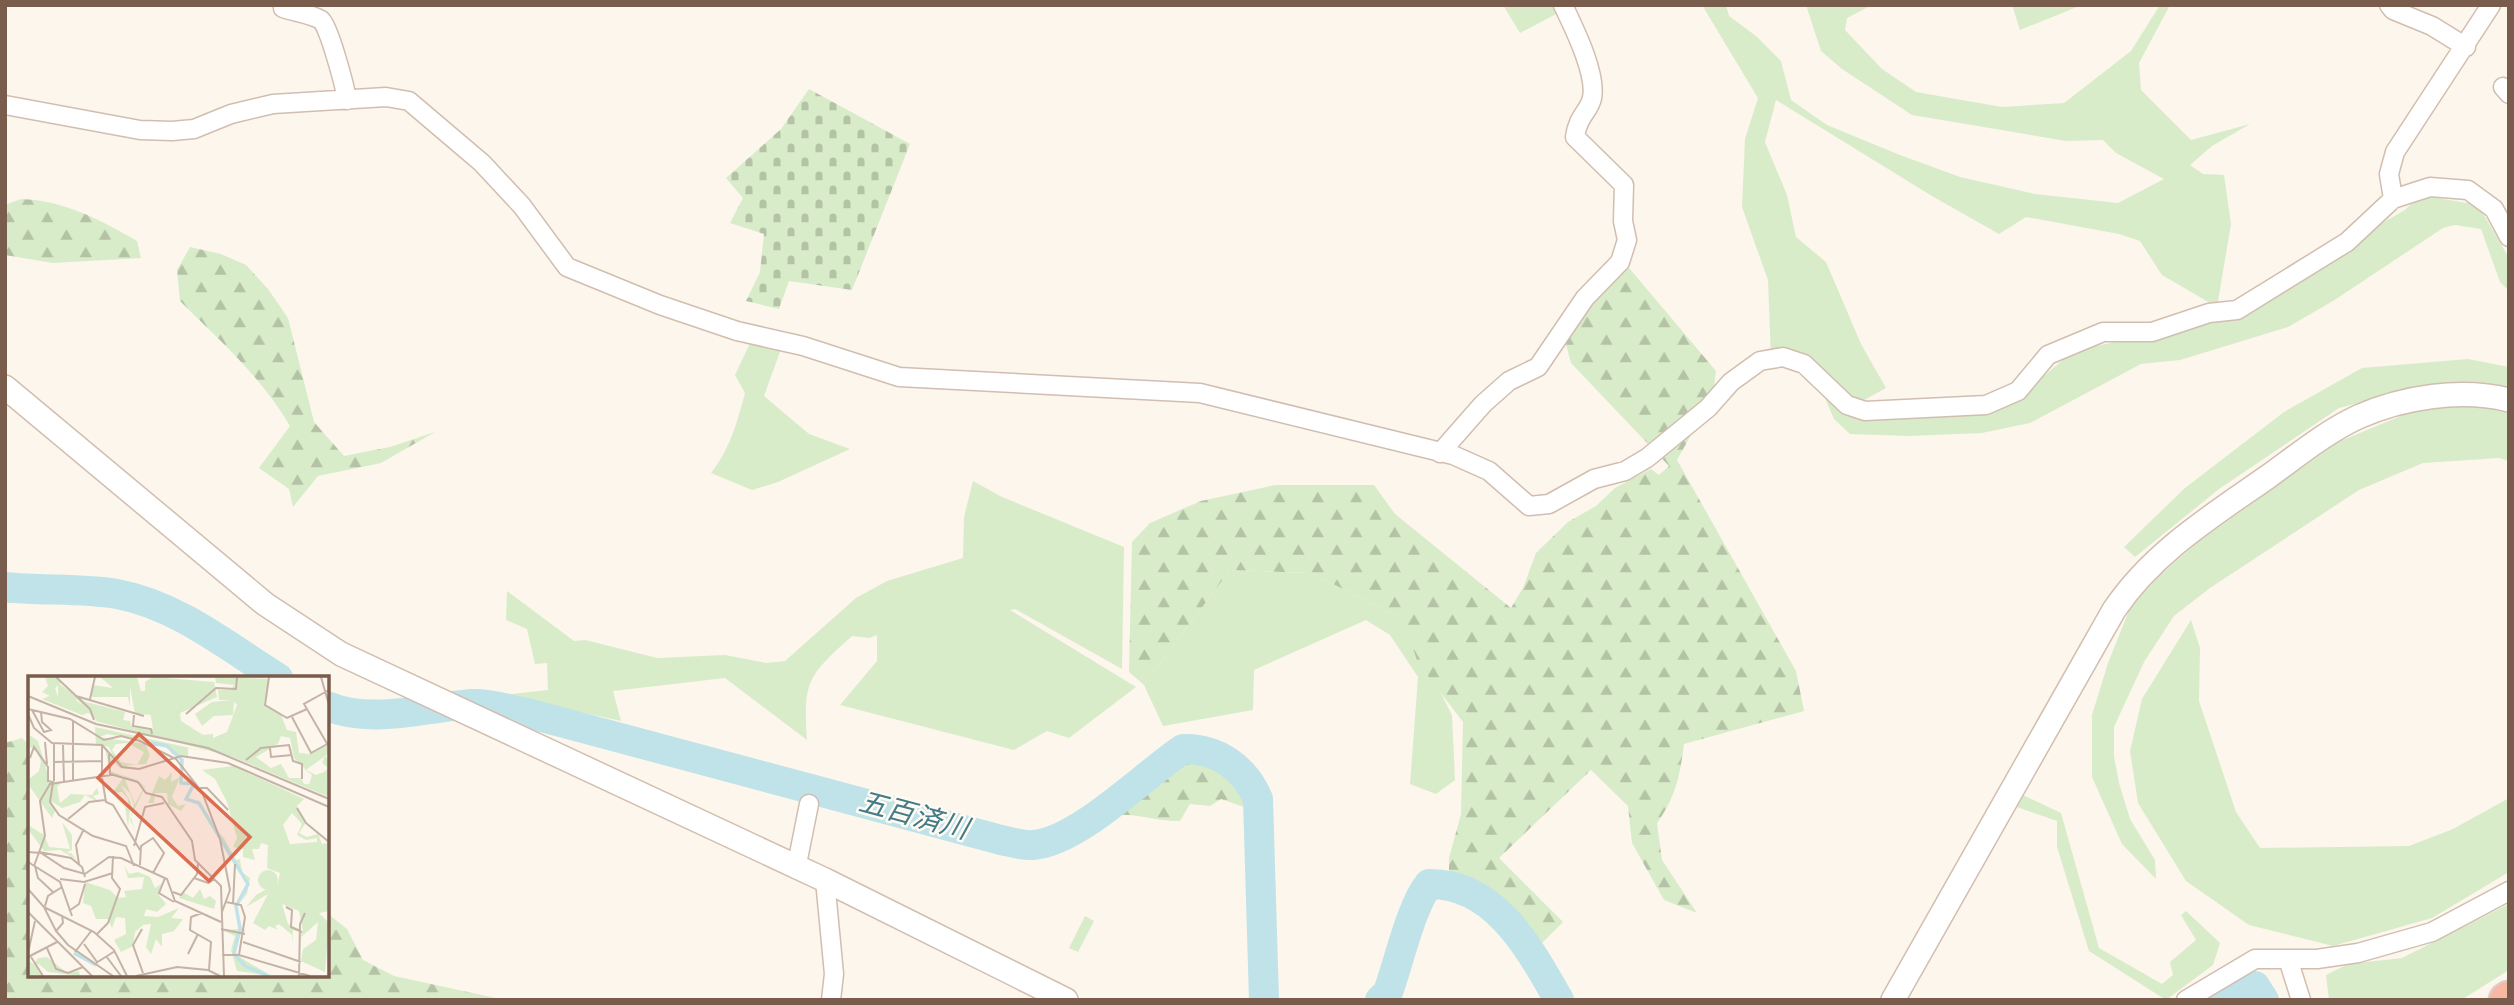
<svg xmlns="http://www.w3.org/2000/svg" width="2514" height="1005" font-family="Mulish,'Noto Sans JP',sans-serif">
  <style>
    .green { fill: #d8ecc9 }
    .forest { fill: url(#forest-firs) }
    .cemetery { fill: url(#cemetery-stones) }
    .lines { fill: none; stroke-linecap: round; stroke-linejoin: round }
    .river { stroke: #bfe3e8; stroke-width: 30 }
    .minor-casing { stroke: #d1beb0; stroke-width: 21 }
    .tertiary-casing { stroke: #d1beb0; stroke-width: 26 }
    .motorway-casing { stroke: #dad1cd; stroke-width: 37 }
    .minor { stroke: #fff; stroke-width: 18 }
    .tertiary { stroke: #fff; stroke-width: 23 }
    .motorway { stroke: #f7b7a3; stroke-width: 33 }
    .labels { text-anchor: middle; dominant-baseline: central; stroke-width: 5; stroke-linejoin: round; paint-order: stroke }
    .water-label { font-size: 28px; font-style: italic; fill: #437c86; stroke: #fffaf3 }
    .inset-river { fill: none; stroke: #bfe3e8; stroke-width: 3.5 }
    .inset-road { fill: none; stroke: #c5b3a7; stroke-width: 2 }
    .view { fill: #dc6d51; fill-opacity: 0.15; stroke: #dc6d51; stroke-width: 3.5 }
    .inset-edge { fill: none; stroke: #7a5c4d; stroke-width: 3.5 }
  </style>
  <defs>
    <pattern id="forest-firs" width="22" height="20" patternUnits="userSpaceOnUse" patternTransform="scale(1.75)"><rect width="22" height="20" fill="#d8ecc9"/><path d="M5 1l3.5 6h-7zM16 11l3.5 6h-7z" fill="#b4c2a5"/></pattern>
    <pattern id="cemetery-stones" width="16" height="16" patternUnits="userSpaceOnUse" patternTransform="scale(1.75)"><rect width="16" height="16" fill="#d8ecc9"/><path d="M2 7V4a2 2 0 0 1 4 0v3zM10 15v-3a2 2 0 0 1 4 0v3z" fill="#b4c2a5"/></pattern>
  </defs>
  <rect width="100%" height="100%" fill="#fdf6ec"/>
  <path class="green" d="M1503,5H1556L1560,12L1520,33Z
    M1702,5H1726L1729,16L1756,36L1781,61L1791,100L1827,125L1900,155L1960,177L2035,194L2118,203L2164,179L2116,153L2103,140L2066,141L1912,115L1842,69L1821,51L1806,5H1872L1847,18L1845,30L1882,69L1916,92L2002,107L2064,103L2131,51L2160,5H2170L2139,63L2141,90L2191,140L2250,124L2212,146L2190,165L2203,174L2224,175L2231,224L2217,307L2162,275L2140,241L2119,234L2026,217L1999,234L1932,196L1776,100L1765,142L1787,195L1796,237L1826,262L1861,344L1886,388L1855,405L1807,362L1771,359L1768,280L1742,207L1745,139L1758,98Z
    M2012,5H2082L2020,30Z
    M2420,195L2478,205L2509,258V291L2500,282L2481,229L2455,225L2443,228L2333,301L2288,327L2180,360L2141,364L2030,423L1982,433L1909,436L1850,434L1834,419L1819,384L1847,413L1883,420L1984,414L2015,400L2075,350L2242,317L2343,255L2377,226L2405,210Z
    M751,341L781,349L764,396L809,434L850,449L778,482L752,490L711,473C730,449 737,423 745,393L735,375Z
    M2468,359L2509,367V390L2399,393L2339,408L2219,489L2135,557L2124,547L2185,488L2284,412L2362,368Z
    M2489,405L2509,412V461L2499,458L2423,463L2359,490L2210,588L2174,616L2144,662L2114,727V756L2119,783L2130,819L2155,860L2156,879L2122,844L2092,777V715L2108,663L2130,608L2157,578L2198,542L2338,442L2420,408Z
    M973,481L1002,497L1124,547L1122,669L1015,609L1010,610L1136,687L1069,738L1047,731L1014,750L840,705L877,661V635L869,638L852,636C808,676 803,680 807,740L725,678L613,691L621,721L504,695L548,690L547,663L535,664L527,629L506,620L507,591L574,641L585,640L657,658L725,655L766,663L785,661L856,598L887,581L963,558L964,517Z
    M1230,570L1311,573L1403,619L1452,715L1455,780L1436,794L1410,784L1418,677L1390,635L1366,620L1254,670L1253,710L1163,726L1144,685Z
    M5,580C51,581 112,581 155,597C204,615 246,652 290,678H259L163,618L114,604L5,603Z
    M2191,620L2200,648L2199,701L2236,812L2260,848L2409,846L2453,829L2509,798V872L2432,918L2333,946L2249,925L2186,881L2138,803L2130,751L2142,699Z
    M327,698L340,705H414L438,714L365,721L327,712Z
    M2023,795L2061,813L2099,948L2162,984L2173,975L2170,962L2196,940L2181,915L2186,911L2220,943L2213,965L2166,1000L2089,951L2057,847V821L2014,806Z
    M2509,904V970L2461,1000H2329L2326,975L2348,964L2402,958Z
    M1085,916L1094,921L1078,952L1069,948Z
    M2260,974L2278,1000H2204L2228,984Z"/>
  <path class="forest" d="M21,199C63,200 101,220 137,241L141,258L53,263L5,255V205Z
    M190,247L221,254L246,265L268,289L288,318L314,422L344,456L390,447L435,432L381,463L318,476L293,507L289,489L259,468L290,426C261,376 220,341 180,301L177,270Z
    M1624,262L1716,371L1713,396L1677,460L1796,671L1804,711L1684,744C1680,775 1676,797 1657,823L1662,860L1697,913L1664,900L1632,843L1628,806L1591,770L1499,858L1563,922L1538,947L1496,899L1449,877V858L1461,814L1463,722L1418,663L1403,619L1311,573L1230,570L1144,685L1129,672L1132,542L1150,523L1201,501L1275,485H1374L1395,514L1511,608L1523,588L1536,553L1568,522L1596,506L1615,488L1651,469L1659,475L1669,466L1571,363L1564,337Z
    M22,738L30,746V975H327V913L347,929L363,960L394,976L505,1000H5V743Z
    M1196,755L1235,779L1249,795L1244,807L1221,799L1210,806L1190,804L1180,821C1158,822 1138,813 1115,815C1121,791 1173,757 1196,755Z"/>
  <path class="cemetery" d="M809,89L910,144L852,290L789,281L779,309L746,301L760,272L764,234L730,223L743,198L726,178L781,129Z"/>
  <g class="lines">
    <path class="river" d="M5,587C42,591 81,588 117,594C177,605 228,647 278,678
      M327,706C373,725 425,707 473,704C490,703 510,710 527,713L1001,840C1011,842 1023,846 1033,845C1078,842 1144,775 1183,749C1217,748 1245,768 1258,799L1264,1000
      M1380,1000L1388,992C1399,962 1411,906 1429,884C1495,883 1530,949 1559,1000
      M2221,1000L2255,986L2264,1000"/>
    <defs>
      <path id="minor" d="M283,5V8C294,12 312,14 321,20C329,26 345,87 347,100
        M2389,5L2393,10L2432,26L2466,47
        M2503,87L2509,94
        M5,105L140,130L172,131L194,129L231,114L273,104L386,97L409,101L482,163L522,206L567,267L660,305L737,331L803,346L899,377L1200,393L1453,455L1489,471L1529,506L1549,504L1594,479L1625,471L1647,458L1708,408L1731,382L1760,361L1783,357L1804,364L1847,405L1865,411L1986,405L2018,391L2048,355L2103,332H2152L2209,313L2237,310L2347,242L2393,199L2430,187L2468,190L2494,209L2509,237
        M2393,199L2389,174L2395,152L2491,5
        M1440,453L1483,404L1509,381L1538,367L1585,298L1620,262L1627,240L1623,221L1624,185L1575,137C1578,115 1589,112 1592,98C1597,74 1574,28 1563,5
        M796,869L809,804
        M825,880L834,974L831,1000
        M2288,959L2301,1000
        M2186,1000L2255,959H2317L2358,953L2432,932L2509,891"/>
      <path id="tertiary" d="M5,387L265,604L341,654L825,880L1066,1000
        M1893,1000L2114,610C2153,552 2212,516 2269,476C2298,455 2326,432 2358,417C2403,397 2461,388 2509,400"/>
      <path id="motorway" d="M2506,1000L2509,998"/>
    </defs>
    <use href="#minor" class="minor-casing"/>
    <use href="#tertiary" class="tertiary-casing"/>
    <use href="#motorway" class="motorway-casing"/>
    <use href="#minor" class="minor"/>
    <use href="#tertiary" class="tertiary"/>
    <use href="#motorway" class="motorway"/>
  </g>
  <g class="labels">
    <g class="water-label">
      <text transform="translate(914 814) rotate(15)">五百済川</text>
    </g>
  </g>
  <g transform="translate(28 676)">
    <rect width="301" height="301" fill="#fdf6ec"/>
    <path d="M72,1H109L113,15H117V6L124,39L107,38L102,11V31L100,21H64V9L85,12ZM30,7L58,26L97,36L95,45L66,43L50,24L30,21ZM207,13L205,39L186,40L174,50L167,38L184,26L204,24H191L190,14ZM67,51L180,76L160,72V80L144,78L139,70H121L122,65L79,58L72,61L117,68L122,79L118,88L96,90L88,86L81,71L68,68ZM99,67L116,76L109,89L93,86L84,74L88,68ZM77,72L80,74L89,88L110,94L92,92L85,86L82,95L109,104L117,111L103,141L106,152L102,144L106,128L102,117L93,109L103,127L100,151L97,131L87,121L100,129V123L94,116L84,117L96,101L107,128L116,111L95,100L82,98ZM297,79L301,86V110L285,111L281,109L284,99L276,93L288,99L296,96L300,92L294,87ZM34,146L44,159V174L38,177H43L49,184L32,174L16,175L0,153V149L16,159L21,171L42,173ZM191,156L196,162L208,184L212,183L214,196L222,202L219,218L209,230L214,254H218L208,263V279L244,300L209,295L203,274L207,260L193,254L211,253L208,229L220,211ZM230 204a10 10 0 1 1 20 0a10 10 0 1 1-20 0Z" fill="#d8ecc9" fill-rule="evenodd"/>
    <path d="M17,1H27L34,6L27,12L30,21H44L63,36L54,39L14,23L22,20L14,16L20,10ZM125,1L186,6L189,21L152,37L153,45L175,59L185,58V62L199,56L209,29L200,18L206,9L188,7L187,1L241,3L236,28L253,39L259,54L268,56L271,77L282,78L301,68V77L278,94L266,82L262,62L253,60L250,68L228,81L243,92L253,88L261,102H273L276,108L301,109V121L205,81L67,45L71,40L102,45L104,51L125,53L117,6ZM0,58L10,65L22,106L33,107L29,111L32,127L43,118L64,119L69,112L71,118L65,120L72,127L57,119L52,126L34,132L23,125L27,135L24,142L2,111L0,104L11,95L13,85L6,71L2,72ZM205,90L276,123L269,130L277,148L271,157L279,161L290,158L294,168L301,167V235L291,237L301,247L297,296L273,285L275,273L288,264L290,246L272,262L274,256L265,254L264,269V259L251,248L247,250L250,254L241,250L237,254L225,247L240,218L218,231L228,219L250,207L252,197L239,192L240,169L233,167L231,173H224L227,184L215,181V173L205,171L209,162L199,126L187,103L174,94ZM264,137L274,148L269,159L278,164L289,162V166L262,168L255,149ZM254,228L271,235L275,255L260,248ZM144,96L143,106L152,101L144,121L150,130L158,128L153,135L140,128L139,117H127L126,127H120L131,100L137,104ZM96,189L101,198L110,196L122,201L127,212L135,207L130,218L138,228L129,236L118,233L116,240L130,241L151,232L143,242L155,243L146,255L134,258V271L128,263L123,278L118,271L123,248L115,249L107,256L105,270L93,276L86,264L98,258L97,242L88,241L84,252L80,243H68L63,230L55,227L57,206L82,214L90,222L98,221L96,215L114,213L116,201L100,202ZM172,213L176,223L182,220L188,225L186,233L151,222L155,216L165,222ZM19,281L39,297L51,295L52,300L20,296L11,288L7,289L14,300H0V285L6,288L10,282Z" fill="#d8ecc9" fill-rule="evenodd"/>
    <path class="inset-river" d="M123,67L139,70L154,84L153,107L166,108L158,123L171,127L220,208L208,230L212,253L206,277L217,290L240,300M46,277L68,289"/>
    <path class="inset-road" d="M28,1L62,33L66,44M241,1L237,29L259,42L279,33M293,1L301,29M301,14L276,28L301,71M0,20L68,48L180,72L301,123M48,20L116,40M62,23L67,1M0,33L42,43L76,64L93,60L112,65L148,83L174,116L192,163L202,214L194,236M4,34L16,56L23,54L14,46L13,36M0,38L6,52L24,67L74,69L94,91L111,93L153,80L200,87L301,131M158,38L188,12L208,13L209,1M106,39L105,50L123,53L124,58M264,41L283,77L301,67M17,66L19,88M26,68V105M35,69L36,106M74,69V99M242,72L243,81L264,79M81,78L82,98L110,106L118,117L134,121L164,165L167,184L193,210L196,300M2,82L6,71L20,91V105L25,106L22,126L31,139L65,160L98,170L106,190M218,84L233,72L261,69L265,85L274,88V103M26,86L74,85M74,102L78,126L85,129L112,174M45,104V44M172,112H179L200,134M269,132L278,147L301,166M40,143L61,126L77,124M106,170L117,131L136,127M0,176L13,177L36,192L57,198L81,181L93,182L139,203L147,225L193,246M11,176L43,182L54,191L57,201M0,186L32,206L44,240M51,188L48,169L56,153M112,189L113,170L125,162L136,177L125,197M6,190L17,160L12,125L22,108L83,99M7,190L10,202L25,216M137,202L131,217L146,226M166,202L180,207L187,203M32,203L56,206L85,197M0,213L16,231L28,255M145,216L153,219L169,198L170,187M198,226L213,229L217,241L211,279M205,228L207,188M17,230L20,220L34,211M16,231L66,256L86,274L99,300M258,231L264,234L263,251L274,256M41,235L51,228L57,208M0,236L64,300M174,237L163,241L162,254L183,266L181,294M34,239L35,247L28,255L40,269L85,300M114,253L105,269L115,297M193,253L217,258M69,258L80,247L92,213L84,202L85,180M215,266L273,286M56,268L69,286M19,272L28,293L40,297L55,291M47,276L64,254M0,277L7,245M160,278L170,258M194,279H211L282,300M78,280L93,300M0,281L29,266M3,281L15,300M68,287L87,275M108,300L149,291L180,294L192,300M271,300L272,248L277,237"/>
    <path class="view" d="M111,58L222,161L181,205L70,102Z"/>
    <rect width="301" height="301" class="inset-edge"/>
  </g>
  <rect width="2514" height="1005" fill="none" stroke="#7a5c4d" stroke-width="14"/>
</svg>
